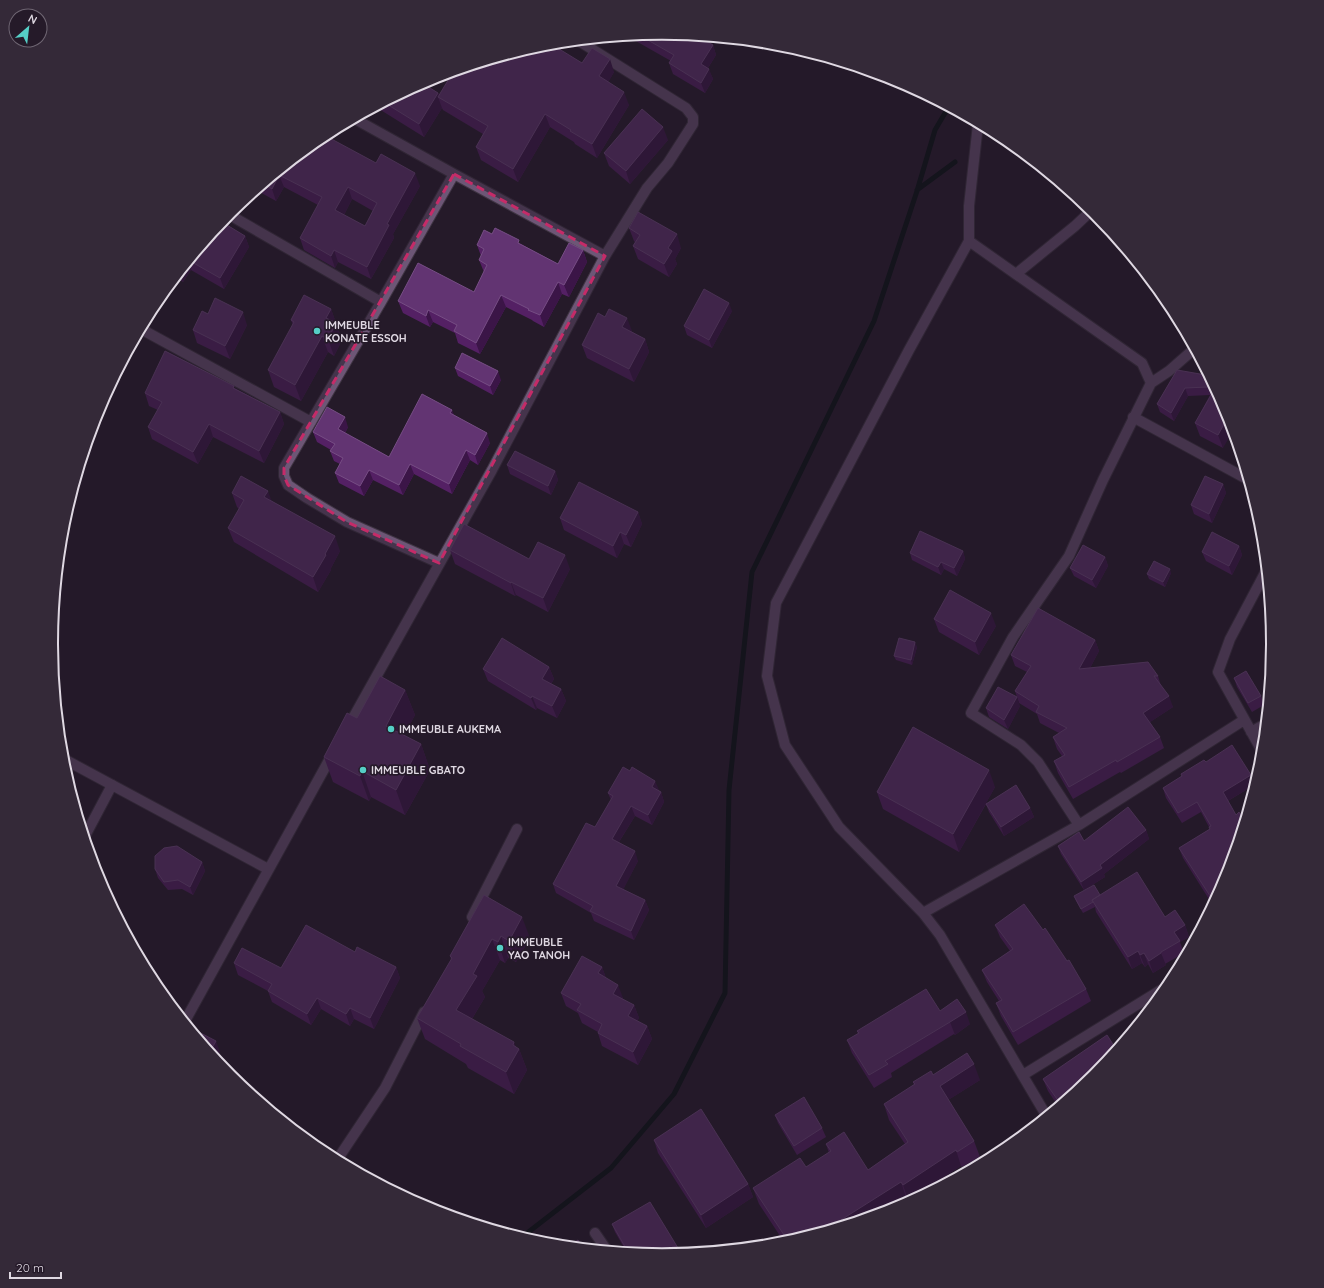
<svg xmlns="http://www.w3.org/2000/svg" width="1324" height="1288" font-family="Quicksand,sans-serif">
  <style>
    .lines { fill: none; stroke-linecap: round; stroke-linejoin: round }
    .stream { stroke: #000e0d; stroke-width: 5 }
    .service-casing { stroke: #3f3543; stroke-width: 12 }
    .minor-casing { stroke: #3f3543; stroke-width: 12 }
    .service { stroke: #6d5676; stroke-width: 10 }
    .minor { stroke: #6d5676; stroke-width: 10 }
    .wall { fill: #542064; fill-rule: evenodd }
    .shaded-wall { fill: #3b1547 }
    .building { fill: #623472; stroke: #764d84; fill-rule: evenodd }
    .marked { fill: none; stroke: #c52b68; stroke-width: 3; stroke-dasharray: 8 5; stroke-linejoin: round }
    .poi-dot { fill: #55cec6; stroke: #251a29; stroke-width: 1.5 }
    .labels { text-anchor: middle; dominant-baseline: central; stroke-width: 3.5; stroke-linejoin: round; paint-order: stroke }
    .poi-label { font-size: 11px; font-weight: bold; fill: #dfd8e2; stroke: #251a29; text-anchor: start }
    .rim { fill: none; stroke: #dfd8e2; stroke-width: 2 }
  </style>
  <rect width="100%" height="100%" fill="#251a29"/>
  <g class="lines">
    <path class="stream" d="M917,190L955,162
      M522,1237L611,1168L674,1094L725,993L729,790L752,572L874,321L917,191L935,130L948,108"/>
    <defs>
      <path id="service" d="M85,836L112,785"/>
      <path id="minor" d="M355,119L454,174L605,256
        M978,124L969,206V241L909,350L776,603L767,676L785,745L839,827L923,913L940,935L1046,1115
        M228,214L381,302L284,468V476L288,485L307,498L347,522L439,563
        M969,241L1142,363L1151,383L1103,480L1069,556L1013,637L971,713L1021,745L1038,762L1079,825
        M1016,274L1075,226L1092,210
        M381,302L454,174
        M141,329L311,422
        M1151,383L1169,371L1194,349
        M1133,417L1247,479
        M348,727L492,470L605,256L647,188L668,163L693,124V117L686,108L579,41
        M1251,732L1265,724
        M1262,751L1218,672L1230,639L1266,571
        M62,758L268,869
        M923,913L1079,825L1244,720
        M472,917L517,829
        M185,1021L333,753
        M1023,1075L1169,985
        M337,1160L385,1088L424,1012
        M595,1233L606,1249"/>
    </defs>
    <use href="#service" class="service-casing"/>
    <use href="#minor" class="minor-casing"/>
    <use href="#service" class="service"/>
    <use href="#minor" class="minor"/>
  </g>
  <path class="wall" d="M662,33L713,45L716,55L708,68L713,79L705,93L673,74L669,63L671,61L627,36Z
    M582,63L614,72L608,82L629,105L597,158L575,144L574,142L550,127L518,182L481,160L476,147L483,134L443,110L442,108L424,137L379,109L378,107L422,83L438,93L439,95Z
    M668,140L630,184L609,166L604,153Z
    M306,149L376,163L420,186L393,234L394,238L371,279L338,262L335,268L304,250L300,238L318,205L284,187L276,201L256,190ZM352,199L373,211L365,226L344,215Z
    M222,222L245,236L249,247L224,289L191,270L183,282L176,277Z
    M629,228L681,248L675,259L677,264L669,277L638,259L633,246L635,242L634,241Z
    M492,234L521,244L558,264L583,250L587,262L569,297L562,294L544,327L533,321L532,320L506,307L480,354L458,343L455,333L433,322L430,327L403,313L398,301L474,292L484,272L479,260L481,256L477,245Z
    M331,309L342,340L334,356L328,352L301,401L274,387L268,370L293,325L291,320Z
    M732,311L712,348L687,335L684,326Z
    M208,314L247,325L230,359L197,343L193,330Z
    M632,331V332L645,339L649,352L634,382L587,358L582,345Z
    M455,368L501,380L493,395L458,376Z
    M1177,370L1210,382L1211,395L1223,448L1200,436L1195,423L1210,395L1188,396L1174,421L1160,412L1157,404Z
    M234,386V388L280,412L284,424L264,463L213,437L198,464L152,439L148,427L158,410L149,406L145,393Z
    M454,415L490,443L478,465L470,460L452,494L414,474L403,495L373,480L364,496L339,483L335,473L340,464L334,461L330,451L331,450L317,442L313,432L348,427L345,433L389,457Z
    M507,465L555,471L558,480L551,495L510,474Z
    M1223,484L1226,493L1212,523L1194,514L1191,505Z
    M232,493L272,501L340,551L331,568V570L318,592L234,542L228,528L239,509L237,507Z
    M638,512L642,524L631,547L624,544L617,558L564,530L560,518Z
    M1239,546L1242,555L1232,575L1206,561L1202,552Z
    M450,550L529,559L570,569L548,612L516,595L515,596L455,564Z
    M963,551L965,559L957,576L944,569L941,575L912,560L910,553Z
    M1105,557L1108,566L1096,588L1074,576L1070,568Z
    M1171,573L1165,587L1149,579L1147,574Z
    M934,619L996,626L979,655L939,632Z
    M1095,640L1099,651L1090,668L1158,676L1161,686L1173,707L1150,722L1160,737L1164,748L1121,773L1120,772L1073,799L1058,773L1054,761L1062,756L1057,749L1053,737L1059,733L1040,723L1037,714L1019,703L1015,691L1027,672L1015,666L1011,655Z
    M917,647L912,665L896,660L894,656Z
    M549,667L554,679L551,684L561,689L566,701L557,718L537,708L536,710L488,681L483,669Z
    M1234,678L1261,696L1264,705L1252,712L1237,687Z
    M405,690L415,715L404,735L421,744L430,770L405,815L371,797L369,801L333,782L324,757L357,718Z
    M1020,706L1008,729L989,717L986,708Z
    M1206,762L1254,785L1228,801L1226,878L1212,904L1183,858L1179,848L1210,829L1209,827L1201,812L1182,823L1166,798L1163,788L1182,776L1181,774Z
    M995,787L986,803L1030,808L1034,817L1004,836L989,812L986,804L959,852L883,809L877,792Z
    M659,790V791L661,792L664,802L652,825L635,816L619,842L638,861L623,889L645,900L649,910L634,940L594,921L591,913L556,893L553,884L595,827L611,800L608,793Z
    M1146,830L1149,839L1104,874L1105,877L1084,890L1061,854L1058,846Z
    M202,862L205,871L193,895L182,889L168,890L158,878L155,869Z
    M484,895L530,938L516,962L508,958L505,963L500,960L482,991L485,997L472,1019L519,1049L527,1070L514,1094L468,1068L466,1064L425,1039L417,1018L451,960L450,956Z
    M1100,895L1165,917L1185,925L1189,937L1180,942L1184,953L1165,964L1166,965L1153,973L1148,964L1145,967L1142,963L1132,969L1096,912L1095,907L1083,913L1076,901L1074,896Z
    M995,925L1043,930L1067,961L1086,989L1091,1001L1018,1045L1001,1016L996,1003L999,1001L987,982L982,970L1010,951L1000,937Z
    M355,952L396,967L400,978L374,1029L354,1019L350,1026L321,1009L311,1025L272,1002L268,991L238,975L234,963L281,968Z
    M602,967L606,978L623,998L622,999L634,1005L639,1018L637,1021L647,1026L652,1039L638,1065L602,1046L598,1033V1032L582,1023L578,1013L566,1006L561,993Z
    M940,1011L970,1024L955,1035L954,1034L891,1073L892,1077L874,1088L852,1053L847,1040L858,1034L857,1031Z
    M933,1075L980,1080L948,1100L974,1141L980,1157L962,1167L961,1166L908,1200L906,1197L882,1213L784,1242L759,1204L753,1188L806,1167L829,1153L826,1144L868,1170L905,1144L889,1120L884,1104L914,1085L913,1082Z
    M1094,1076L1058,1106L1048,1091L1043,1079Z
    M775,1115L822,1128L826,1137L797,1155L778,1123Z
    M654,1140L748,1184L753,1197L706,1228L658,1153Z
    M612,1224L662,1255L626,1251L615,1232Z"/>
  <path class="shaded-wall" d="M713,45L716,55L704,74L701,64Z
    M610,59L614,72L604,90L599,76Z
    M709,69L713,79L705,93L701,83Z
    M624,92L629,105L597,158L592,144Z
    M438,93L440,98L438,97L442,108L424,137L419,124Z
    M545,114L550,127L518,182L513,169Z
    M663,127L668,140L630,184L626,171Z
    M415,173L420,186L393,234L394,238L371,279L367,267L387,224Z
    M279,175L284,187L276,201L272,189Z
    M348,187L352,199L340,223L335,210Z
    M677,234L681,248L675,259L677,264L669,277L664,264L668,248Z
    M245,236L249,247L224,289L220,278Z
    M334,250L338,262L335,268L331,256Z
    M583,250L587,262L569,297L564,285Z
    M189,262L191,270L183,282L180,273Z
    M558,282L562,294L544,327L540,315Z
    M167,289L147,323L146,320L154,304Z
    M501,295L506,307L480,354L476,343Z
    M729,303L732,311L712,348L709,340Z
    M331,309L342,340L334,356L328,339L326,318Z
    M428,310L433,322L430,327L426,316Z
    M243,312L247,325L230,359L225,346Z
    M627,318L632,331L627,340L622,327Z
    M322,336L328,352L301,401L295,385Z
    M645,339L649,352L634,382L629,369Z
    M498,371L501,380L493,395L490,386Z
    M1207,375L1210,382L1211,395L1208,387Z
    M1185,388L1188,396L1174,421L1171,413Z
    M452,410L456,420L450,413Z
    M280,412L284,424L264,463L259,451Z
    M345,417L348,427L342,439L338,429Z
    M1228,417L1233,431L1223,448L1218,435Z
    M209,424L213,437L198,464L193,452Z
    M487,433L490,443L478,465L475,455Z
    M466,450L470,460L452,494L449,484Z
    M410,464L414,474L403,495L399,485Z
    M369,470L373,480L364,496L360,486Z
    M555,471L558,480L551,495L548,486Z
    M1223,484L1226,493L1212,523L1209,514Z
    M268,491L273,505L264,497Z
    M638,512L642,524L631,547L626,535Z
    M620,532L624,544L617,558L613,546Z
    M335,536L340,551L331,568V570L318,592L313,577Z
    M1239,546L1242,555L1232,575L1229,566Z
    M963,551L965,559L957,576L954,568Z
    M565,555L570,569L548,612L543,598Z
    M1105,557L1108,566L1096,588L1092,580Z
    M941,562L944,569L941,575L938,567Z
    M1170,569L1171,573L1165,587L1163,582Z
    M511,582L516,595L515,596L511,583Z
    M991,613L996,626L979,655L975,642Z
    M1095,640L1099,651L1083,681L1079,669Z
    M915,642L917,647L912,665L911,660Z
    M549,667L554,679L546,691L542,679Z
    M561,689L566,701L557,718L552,706Z
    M405,690L415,715L395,751L386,726Z
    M532,696L537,708L536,710L531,698Z
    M1169,696L1173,707L1147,724L1143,713Z
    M1017,697L1020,706L1008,729L1004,720Z
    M421,744L430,770L405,815L396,790Z
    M989,770L995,787L959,852L953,834Z
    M362,771L371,797L369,801L360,776Z
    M1251,775L1254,785L1226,802L1223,792Z
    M655,781L659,790L655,797L652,787Z
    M661,792L664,802L652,825L648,815Z
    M631,806L635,816L615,848L612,839Z
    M1030,808L1034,817L1004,836L1001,827Z
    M1146,830L1149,839L1104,874L1105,877L1084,890L1081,882L1100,865Z
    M635,851L638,861L620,896L616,886Z
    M202,862L205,871L193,895L190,887Z
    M645,900L649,910L634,940L631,931Z
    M522,917L530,938L516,962L509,941Z
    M1185,925L1189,937L1180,942L1174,932Z
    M501,936L508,958L505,963L498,942Z
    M492,939L500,960L482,991L485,997L464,1032L456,1010L473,974Z
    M1138,951L1142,963L1132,969L1128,957Z
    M1144,953L1148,964L1145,967L1140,955Z
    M1161,953L1166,965L1153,973L1149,961Z
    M396,967L400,978L374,1029L370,1018Z
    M602,967L607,981L598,973Z
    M618,985L623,998L618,1007L613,994Z
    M317,998L321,1009L311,1025L307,1014Z
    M634,1005L639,1018L633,1029L628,1016Z
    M350,1008L354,1019L350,1026L346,1014Z
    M966,1012L970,1024L955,1035L950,1022Z
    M647,1026L652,1039L638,1065L633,1052Z
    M216,1041L220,1052L216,1059L210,1052Z
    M514,1042L518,1052L519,1049L527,1070L514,1094L506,1072L513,1045Z
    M974,1064L980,1080L945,1102L940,1086Z
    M248,1086L250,1093L246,1089Z
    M956,1150L961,1166L908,1200L903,1185Z
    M901,1182L906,1197L882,1213L825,1230Z
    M748,1184L753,1197L706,1228L701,1215Z"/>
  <path class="building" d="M662,33L700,37L713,45L701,64L709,69L701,83L669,63L674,55L639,35Z
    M551,44L582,63L592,48L610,59L599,76L624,92L592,144L570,131L571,130L545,114L513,169L476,147L488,126L438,97L453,72L543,45Z
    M422,83L438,93L419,124L385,103Z
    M642,109L663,127L626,171L604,153Z
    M324,135L376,163L381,154L415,173L387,224L389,225L367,267L334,250L331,256L300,238L322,197L279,175L272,189L264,184L306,149L308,150L309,147ZM348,187L377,203L365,226L335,210Z
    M638,212L677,234L668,248L672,251L664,264L633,246L640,235L629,228Z
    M222,222L245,236L220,278L190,261Z
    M495,228L519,240L518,243L558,264L569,243L583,250L564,285L558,282L540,315L528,310L529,309L501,295L476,343L454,331L457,325L428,310L426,316L398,301L418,263L474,292L487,265L479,260L484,249L477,245L484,230L492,234Z
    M704,289L729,303L709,340L684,326Z
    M304,295L331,309L326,318L336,323L328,339L322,336L295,385L268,370L294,322L291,320Z
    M215,298L243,312L225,346L193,330L202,311L208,314Z
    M609,309L627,318L622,327L645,339L629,369L582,345L598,313L605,317Z
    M165,351L234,386L233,388L280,412L259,451L209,424L193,452L148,427L162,402L145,393Z
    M462,353L498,371L490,386L455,368Z
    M1177,370L1200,374H1207L1208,387L1185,388L1171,413L1157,404Z
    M1215,388L1227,410L1228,417L1218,435L1195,423Z
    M422,394L452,410L450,413L487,433L475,455L466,450L449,484L410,464L399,485L369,470L360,486L335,473L343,458L330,451L335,444L313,432L327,407L345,417L338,429L389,457Z
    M515,451L555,471L548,486L507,465Z
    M241,476L268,491L264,497L335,536L325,554L326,555L313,577L228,528L244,500L232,493Z
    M1205,476L1223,484L1209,514L1191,505Z
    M579,482L638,512L626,535L620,532L613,546L560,518Z
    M464,524L529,559L538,542L565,555L543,598L511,582V583L450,550Z
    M920,531L963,551L954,568L941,562L938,567L910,553Z
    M1212,532L1239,546L1229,566L1202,552Z
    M1083,545L1105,557L1092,580L1070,568Z
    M1154,561L1170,569L1163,582L1147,574Z
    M950,590L991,613L975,642L934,619Z
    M1038,608L1095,640L1079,669L1148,662L1158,676H1154L1169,696L1143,713L1160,737L1117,762L1116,760L1069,787L1054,761L1065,755L1053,737L1067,728L1036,712L1039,706L1015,691L1031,666L1011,655Z
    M502,638L549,667L542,679L561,689L552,706L532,696L531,698L483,669Z
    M899,638L915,642L911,660L894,656Z
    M1246,671L1261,696L1248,703L1234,678Z
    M380,676L405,690L386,726L421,744L396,790L362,771L360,776L324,757L347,713L357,718Z
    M998,687L1017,697L1004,720L986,708Z
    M913,727L989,770L953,834L877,792Z
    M1232,745L1251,775L1223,792L1236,815L1239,812L1244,820L1226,878L1214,902L1179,848L1210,829L1209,827L1211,826L1197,802L1178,813L1163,788L1182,776L1181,774L1204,760L1206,762Z
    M623,767L630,771L632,767L655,781L652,787L661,792L648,815L631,806L612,839L635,851L616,886L645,900L631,931L590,911L593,906L553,884L586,823L595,827L613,796L608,793Z
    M1016,785L1030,808L1001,827L986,804Z
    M1128,807L1146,830L1100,865L1102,868L1081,882L1058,846L1079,832L1084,841Z
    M177,846L202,862L190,887L178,880L164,882L155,869V856L164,848Z
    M1137,872L1165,917L1175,910L1185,925L1174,932L1180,941L1161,952V953L1149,961L1144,953L1140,955L1138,951L1128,957L1092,900Z
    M1094,885L1100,895L1092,900L1093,902L1081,909L1074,896Z
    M484,895L522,917L509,941L501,936L498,942L492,939L473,974L477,976L456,1010L514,1042L513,1045L519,1049L506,1072L460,1046L461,1044L417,1018L452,958L450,956Z
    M1024,904L1043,930L1045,928L1067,961L1069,960L1086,989L1013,1032L996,1003L1002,1000L982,970L1013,949L995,925Z
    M306,925L355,952L357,947L396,967L370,1018L350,1008L346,1014L317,998L307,1014L268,991L272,984L234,963L242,948L281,968Z
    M582,956L602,967L598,973L618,985L613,994L634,1005L628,1016L647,1026L633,1052L598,1033L602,1024L577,1010L581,1004L561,993Z
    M926,989L940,1011L957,999L966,1012L950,1022L885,1061L888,1064L869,1075L847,1040L859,1033L857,1031Z
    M191,1028L216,1041L210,1052Z
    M1107,1035L1116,1049L1094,1076L1062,1102L1061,1101L1059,1102L1043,1079Z
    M967,1053L974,1064L940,1086L974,1141L957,1152L956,1150L903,1185L901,1182L825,1230L788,1241L753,1188L800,1158L806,1167L831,1151L826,1144L844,1132L868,1170L908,1142L884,1104L915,1084L913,1082L931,1071L933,1075Z
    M236,1080L248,1086L246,1089L236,1081Z
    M804,1097L822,1128L794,1146L775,1115Z
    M701,1109L748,1184L701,1215L654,1140Z
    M650,1202L681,1253L662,1255L628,1252L612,1224Z
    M578,1240L582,1247L569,1246Z"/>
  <path d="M0 0H1324V1288H0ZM454,174L605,256L439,563L347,522L288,485L284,476V468Z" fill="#251a29" fill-opacity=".55" fill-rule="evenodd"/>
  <path class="marked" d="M454,174L605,256L439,563L347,522L288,485L284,476V468Z"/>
  <g class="poi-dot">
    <circle cx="317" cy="331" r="4"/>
    <circle cx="391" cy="729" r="4"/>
    <circle cx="363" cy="770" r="4"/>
    <circle cx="500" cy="948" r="4"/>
  </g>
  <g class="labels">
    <g class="poi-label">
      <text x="325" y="325">IMMEUBLE<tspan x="325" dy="13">KONATE ESSOH</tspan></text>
      <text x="399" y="729">IMMEUBLE AUKEMA</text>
      <text x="371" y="770">IMMEUBLE GBATO</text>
      <text x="508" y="942">IMMEUBLE<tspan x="508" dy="13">YAO TANOH</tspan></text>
    </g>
  </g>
  <path d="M0 0H1324V1288H0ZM58 644a604 604 0 1 1 1208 0a604 604 0 1 1-1208 0Z" fill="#342938" fill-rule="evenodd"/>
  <path class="rim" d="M58 644a604 604 0 1 1 1208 0a604 604 0 1 1-1208 0Z"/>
  <g transform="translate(28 28) rotate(28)"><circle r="19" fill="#251a29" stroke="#6f6673"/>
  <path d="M0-3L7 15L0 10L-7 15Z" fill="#55cec6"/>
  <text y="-6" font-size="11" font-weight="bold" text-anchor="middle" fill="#dfd8e2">N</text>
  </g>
  <path d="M10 1272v6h51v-6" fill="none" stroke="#dfd8e2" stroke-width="2"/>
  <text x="16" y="1272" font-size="12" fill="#dfd8e2" stroke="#251a29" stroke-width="3" paint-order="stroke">20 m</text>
</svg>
